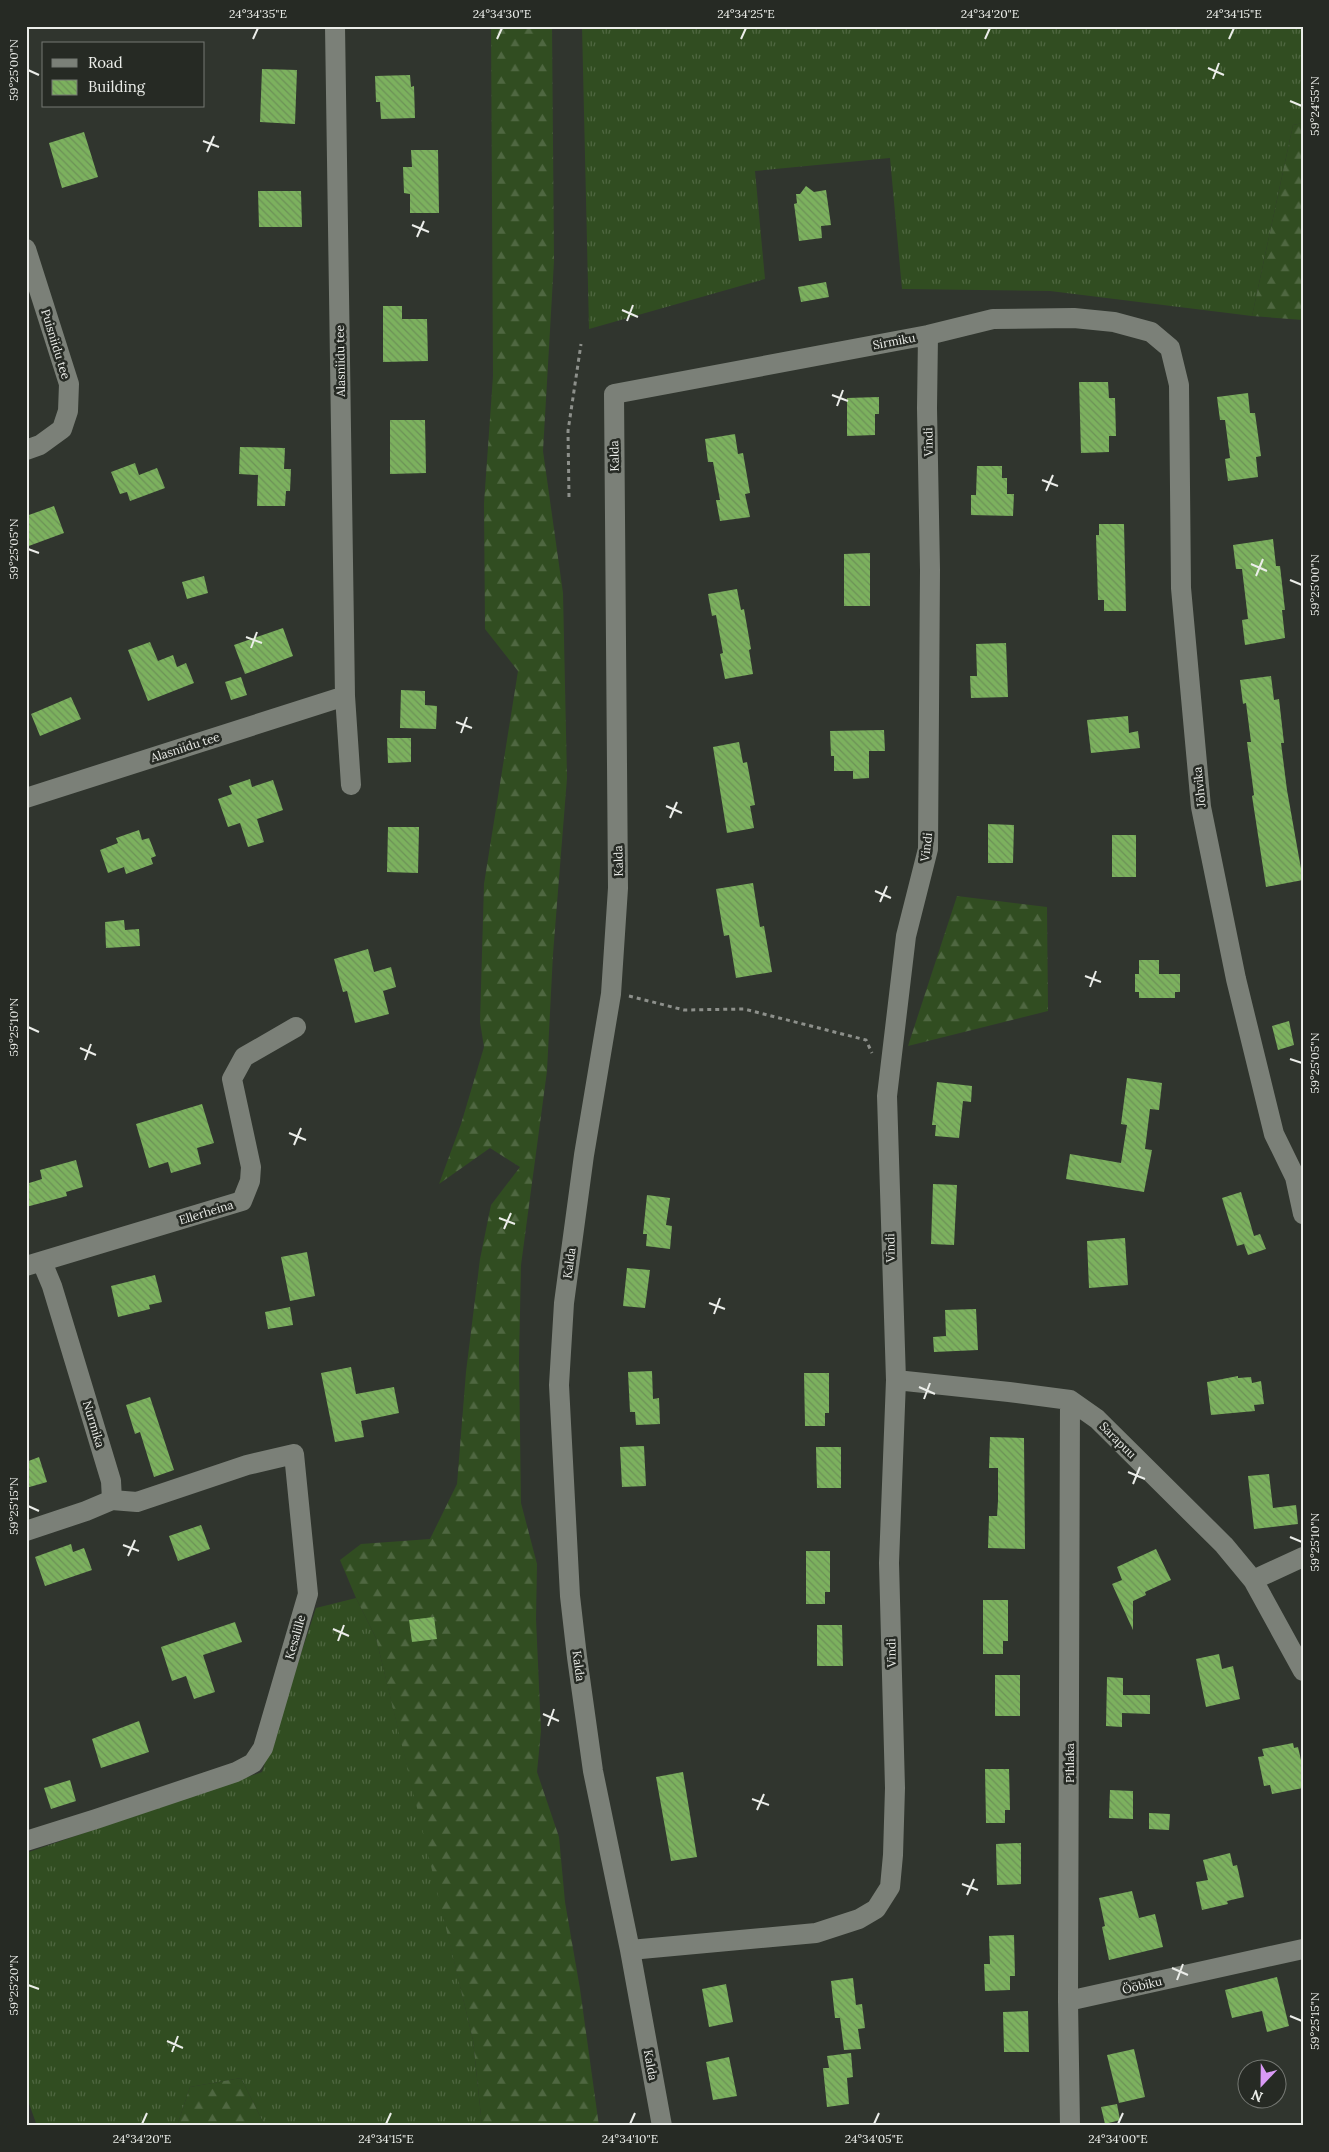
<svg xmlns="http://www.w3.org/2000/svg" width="1329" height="2152" font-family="Lora,serif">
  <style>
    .grass { fill: url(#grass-tufts) }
    .forest { fill: url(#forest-firs) }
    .building { fill: url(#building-back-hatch) }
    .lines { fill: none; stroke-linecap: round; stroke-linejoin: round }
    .path { stroke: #8d908b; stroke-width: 3; stroke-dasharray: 4 4; stroke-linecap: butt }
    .street { stroke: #7b8078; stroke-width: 20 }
    .ticks { fill: none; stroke: #ebede9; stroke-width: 2 }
    .labels { text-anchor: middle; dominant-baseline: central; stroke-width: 5; stroke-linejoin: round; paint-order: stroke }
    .street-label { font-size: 12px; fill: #ebede9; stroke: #262a24 }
    .neatline { fill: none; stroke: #ebede9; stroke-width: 2 }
    .ticks-label { font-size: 12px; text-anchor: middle; fill: #ebede9 }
  </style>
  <defs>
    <pattern id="grass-tufts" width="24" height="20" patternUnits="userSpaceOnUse" patternTransform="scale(1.25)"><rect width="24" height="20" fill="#314d21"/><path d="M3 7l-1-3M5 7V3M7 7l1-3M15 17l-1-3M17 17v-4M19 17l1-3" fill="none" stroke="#4f6741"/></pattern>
    <pattern id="forest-firs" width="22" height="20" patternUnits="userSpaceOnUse" patternTransform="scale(1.25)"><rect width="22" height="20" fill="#314d21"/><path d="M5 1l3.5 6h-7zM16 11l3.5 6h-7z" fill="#4f6741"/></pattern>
    <pattern id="building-back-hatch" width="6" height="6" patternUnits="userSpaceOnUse" patternTransform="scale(1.25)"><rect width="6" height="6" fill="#7cb15e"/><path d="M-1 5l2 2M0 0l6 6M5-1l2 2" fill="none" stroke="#6c9157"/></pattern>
  </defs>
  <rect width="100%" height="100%" fill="#30352e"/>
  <path class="grass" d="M582,26H1303V123L1293,125L1252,316L1050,291L902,289L890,158L755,171L765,279L589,329Z
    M356,1598L376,1638L425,1838L473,2040L482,2126H265L241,2078L190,2087L177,2126H37L26,2095V1853L262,1772L316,1608Z"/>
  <path class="forest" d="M491,26H552L554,261L543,451L563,593L567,778L553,954L547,1071L521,1265L519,1359L521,1503L537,1564L536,1619L541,1731L537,1772L559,1837L565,1902L580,1989L599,2126H482L473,2040L376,1638L356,1598L340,1560L361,1544L430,1539L457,1484L466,1372L480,1259L491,1205L520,1167L490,1148L439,1184L461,1124L484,1047L480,1022L484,884L518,671L485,629L484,503L493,376Z
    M1303,123V320L1252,316L1293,125Z
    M957,896L1047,907L1048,1011L908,1046Z
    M241,2078L265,2126H177L190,2087Z"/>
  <path class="building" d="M262,69L297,70L295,124L260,122Z
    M410,75L411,87L414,86L415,118L381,119L380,102H376L375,76Z
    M84,132L98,177L62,188L49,143Z
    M411,150H438L439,213H410V194L404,193L403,167H412Z
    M806,186L814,192L826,190L831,225L821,226L822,238L799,241L794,204L797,203L796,194H800Z
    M258,191H301L302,227H259Z
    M826,282L829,297L801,302L798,287Z
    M383,306H402V319H427L428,361L383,362Z
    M1079,382H1108L1109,398H1115L1116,436H1109V452L1081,453Z
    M1248,393L1250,413H1255L1261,456L1256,457L1258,477L1228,481L1225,459L1230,458L1225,420H1220L1217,397Z
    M879,397V414H875V435L847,436V398Z
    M390,420H425L426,473L390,474Z
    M735,434L738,454L743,453L750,493L745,494L750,517L720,521L716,500H720L713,462H708L705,439Z
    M240,447L285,448L284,469H291L290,491H286L285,506H257L258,475L239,474Z
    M135,463L139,475L157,468L165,488L130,501L127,492L120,494L111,472Z
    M977,466H1002V478H1007V494H1014L1013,516L971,515V495H976Z
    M54,506L64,533L26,547V516Z
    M1099,524H1124L1126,611H1104V600H1098L1096,535H1099Z
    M1273,539L1276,566H1280L1285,610H1282L1285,638L1245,645L1242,620L1248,619L1242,569H1236L1233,545Z
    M870,553V606H844V554Z
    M204,576L208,593L187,599L182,582Z
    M737,589L741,610L744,609L751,649L749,650L753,674L725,679L720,654L723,653L716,615L712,616L708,594Z
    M283,628L293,656L245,674L234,645Z
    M150,642L158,661L173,655L177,667L186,663L194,683L148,701L128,650Z
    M1006,643L1008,697L971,698L970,676H977L976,644Z
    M1271,676L1274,700L1279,699L1284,743H1281L1287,790L1303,880L1266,887L1252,796L1254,795L1247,742H1251L1246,703L1243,704L1240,680Z
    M241,677L247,695L231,700L225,682Z
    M401,690L425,691V705L437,706L436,729L400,728Z
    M71,697L81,719L40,736L31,714Z
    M1128,716L1129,733L1138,731L1140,748L1091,753L1087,720Z
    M884,730L885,751H869V778L853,779V771H834V756H831L830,731Z
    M387,738H411V762L388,763Z
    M739,742L743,763L747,762L755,805L750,806L754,828L727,833L713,747Z
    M250,779L252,787L273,780L283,810L257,819L264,842L248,847L240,823L228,827L218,799L232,794L229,786Z
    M988,824L1014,825L1013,863H988Z
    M388,827H419L418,873L387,872Z
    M139,830L142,840L149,838L156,856L151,858L153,864L126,874L124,867L108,873L100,850L118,843L116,838Z
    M1112,835H1136V877H1112Z
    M753,883L760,927L764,926L772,972L736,978L729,935L724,936L716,889Z
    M124,920L125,930L139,929L140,946L106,948L105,922Z
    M368,949L374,972L391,967L396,987L383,991L389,1014L355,1023L347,991L343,992L334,959Z
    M1139,960H1159V974H1180V992H1175V998H1139V992H1135V974H1139Z
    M1289,1021L1294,1045L1278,1050L1272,1026Z
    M1127,1078L1162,1083L1159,1110L1150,1109L1145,1149L1152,1150L1144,1192L1066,1179L1070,1154L1121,1163L1127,1125L1121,1124Z
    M937,1082L972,1086L971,1102L963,1101L959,1138L935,1136L936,1125H932Z
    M202,1104L214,1143L197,1148L201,1164L171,1173L168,1162L149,1168L136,1124Z
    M76,1160L83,1187L66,1192L67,1196L26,1207V1184L42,1179L40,1170Z
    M933,1184L957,1185L954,1245L931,1244Z
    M1241,1192L1254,1236L1260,1234L1266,1249L1248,1255L1244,1244L1237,1246L1222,1198Z
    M647,1195L670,1198L666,1225L672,1226L670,1249L646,1246L647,1234H643Z
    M1125,1238L1128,1285L1089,1288L1087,1241Z
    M307,1252L315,1296L290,1301L281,1257Z
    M627,1268L650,1270L645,1308L623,1306Z
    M155,1275L162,1302L149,1305L150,1309L118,1317L111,1286Z
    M290,1307L293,1325L268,1329L265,1312Z
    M976,1309L978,1350L934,1352L933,1337L946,1336L945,1310Z
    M351,1367L356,1394L394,1387L399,1413L361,1421L364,1437L335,1442L321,1373Z
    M652,1371L653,1399L659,1398L660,1424L636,1425L635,1412H630L628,1372Z
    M804,1373H829V1413H825V1426H805Z
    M1238,1376V1378L1251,1377L1252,1383L1261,1381L1264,1404L1254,1405L1255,1411L1211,1415L1207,1382Z
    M150,1397L174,1470L154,1477L140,1432L135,1434L126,1405Z
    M990,1437L1024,1438L1025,1549L988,1548L989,1516H997L998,1501V1468H989Z
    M644,1446L646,1486L622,1487L620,1447Z
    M816,1447H841V1488H817Z
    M39,1457L47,1482L26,1488V1462Z
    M1269,1474L1273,1508L1296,1505L1298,1524L1254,1529L1248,1476Z
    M201,1525L210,1549L178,1561L169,1536Z
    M71,1544L73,1552L84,1548L92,1570L45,1586L35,1557Z
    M1156,1549L1171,1580L1145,1592L1146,1595L1133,1601V1630L1112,1584L1122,1580L1117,1567Z
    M806,1551H830V1592H825V1604H806Z
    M983,1600H1008V1641H1003V1654H983Z
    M434,1617L437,1639L412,1642L409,1620Z
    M235,1622L242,1642L203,1655L215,1692L194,1699L186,1676L172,1681L161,1647Z
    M817,1625H842L843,1666H817Z
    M1219,1654L1222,1669L1233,1666L1240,1699L1206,1707L1196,1659Z
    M995,1675H1020V1716H995Z
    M1107,1677L1123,1678V1695H1150V1714L1122,1713V1727L1106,1726Z
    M139,1721L149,1752L101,1768L92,1739Z
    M1293,1743L1294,1748L1298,1747L1303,1769V1788L1272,1794L1270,1785L1264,1786L1258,1757L1264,1756L1262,1749Z
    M985,1769H1009L1010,1810H1005V1823H986Z
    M683,1772L697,1857L671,1861L656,1777Z
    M70,1780L76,1801L51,1809L44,1788Z
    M1110,1790L1133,1791V1819L1109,1818Z
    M1149,1813L1170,1814L1169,1830L1149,1829Z
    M1021,1843V1884L997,1885L996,1844Z
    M1230,1853L1233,1866L1237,1865L1244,1897L1227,1901L1228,1904L1202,1910L1196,1882L1208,1880L1203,1860Z
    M1132,1891L1139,1918L1155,1914L1163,1947L1109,1960L1102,1927L1105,1926L1099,1898Z
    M1014,1935L1015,1976H1010V1990L985,1991L984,1964H990L989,1936Z
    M1277,1977L1289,2026L1267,2032L1262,2011L1232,2018L1225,1990Z
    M853,1978L856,2005L862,2004L865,2028L858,2029L861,2049L844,2050L840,2018H835L831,1981Z
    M726,1984L733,2022L709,2027L702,1989Z
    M1028,2011L1029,2052H1004L1003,2012Z
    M1134,2049L1145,2097L1119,2103L1107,2055Z
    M851,2053L853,2077L847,2078L849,2104L827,2107L823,2068H829L827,2056Z
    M729,2057L737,2096L713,2100L706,2062Z
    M1117,2104L1120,2120L1105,2124L1101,2107Z"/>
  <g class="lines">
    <path class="path" d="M569,497L568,431L581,344
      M629,996L684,1010L744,1009L866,1040L872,1053"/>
    <path class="street" d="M335,26L345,696L351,785
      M26,249L69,384L68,411L62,429L40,445L26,450
      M26,798L345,696
      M26,1266L242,1201L250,1181L251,1167L232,1079L244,1057L296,1027
      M896,1380L1009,1392L1070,1400L1097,1419L1224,1545L1253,1580L1303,1671
      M1070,1400L1068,2001L1070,2126
      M26,1531L86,1511L112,1500L111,1481L52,1286L42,1262
      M1253,1580L1303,1557
      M26,1841L96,1819L236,1772L253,1763L263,1748L308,1594L294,1454L247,1465L137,1502L112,1500
      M630,1950L816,1933L859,1919L876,1909L890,1887L893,1855L895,1788L889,1563L896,1380L887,1096L906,936L928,849L930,570L927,408L928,335
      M1068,2001L1303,1949
      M662,2126L630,1950L593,1771L577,1657L570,1596L559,1385L564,1303L584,1155L611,994L618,888L614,394L928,335L993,319L1074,318L1114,322L1151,332L1170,348L1179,385L1181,588L1201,807L1236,979L1274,1134L1295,1177L1303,1214"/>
  </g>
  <path class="ticks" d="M253,39L258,28M497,39L502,28M741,39L746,28M985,39L990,28M1229,39L1234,28M1208,68L1224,75M28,70L39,75M1213,79L1219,63M1290,101L1302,106M203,141L219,147M207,152L214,136M412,225L429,232M417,237L424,221M622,310L638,317M627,321L633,305M832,395L848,401M837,406L843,390M1042,480L1058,486M1046,491L1053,475M28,549L39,553M1251,564L1267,571M1256,576L1263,559M1290,580L1302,585M246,637L262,643M251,648L257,632M456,722L472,728M461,733L467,717M666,806L682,813M670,818L677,802M875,891L891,898M880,902L887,886M1085,976L1101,982M1090,987L1096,971M28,1027L39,1032M80,1048L96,1055M1290,1059L1302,1063M85,1060L91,1044M289,1133L306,1140M294,1145L301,1128M499,1218L515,1224M504,1229L511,1213M709,1303L725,1309M714,1314L720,1298M919,1387L935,1394M924,1399L930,1383M1128,1472L1145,1479M1133,1484L1140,1467M28,1506L39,1511M1290,1537L1302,1542M123,1545L139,1551M128,1556L135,1540M333,1629L349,1636M338,1641L344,1625M543,1714L559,1721M548,1726L554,1709M752,1799L769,1805M757,1810L764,1794M962,1884L978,1890M967,1895L974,1879M1172,1968L1188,1975M1177,1980L1183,1964M28,1985L39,1989M1290,2016L1302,2021M167,2041L183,2048M172,2052L178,2036M142,2124L147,2113M386,2124L391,2113M630,2124L635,2113M874,2124L879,2113M1118,2124L1123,2113"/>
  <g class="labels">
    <g class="street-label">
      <text transform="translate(894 341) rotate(-11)">Sirmiku</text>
      <text transform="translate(56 344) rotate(73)">Puisniidu tee</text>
      <text transform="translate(340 361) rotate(-91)">Alasniidu tee</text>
      <text transform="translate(928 442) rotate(-91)">Vindi</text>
      <text transform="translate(614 456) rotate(-91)">Kalda</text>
      <text transform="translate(185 747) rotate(-18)">Alasniidu tee</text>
      <text transform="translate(1199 787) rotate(-96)">Jõhvika</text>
      <text transform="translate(926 847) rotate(-83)">Vindi</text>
      <text transform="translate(618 861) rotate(-91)">Kalda</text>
      <text transform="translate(206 1212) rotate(-17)">Ellerheina</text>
      <text transform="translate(890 1248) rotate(-91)">Vindi</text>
      <text transform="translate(569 1263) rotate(-82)">Kalda</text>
      <text transform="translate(94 1424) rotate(73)">Nurmika</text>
      <text transform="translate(1118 1440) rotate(45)">Sarapuu</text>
      <text transform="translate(295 1637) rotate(-74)">Kesalille</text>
      <text transform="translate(891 1653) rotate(-91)">Vindi</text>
      <text transform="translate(579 1666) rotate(82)">Kalda</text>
      <text transform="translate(1069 1763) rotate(-90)">Pihlaka</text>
      <text transform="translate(1142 1985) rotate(-13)">Ööbiku</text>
      <text transform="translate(651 2065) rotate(80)">Kalda</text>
    </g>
  </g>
  <rect width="1329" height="2152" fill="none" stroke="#262a24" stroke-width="55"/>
  <rect x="42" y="42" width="162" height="65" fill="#262a24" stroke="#757873"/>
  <rect x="52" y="59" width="25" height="8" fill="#7b8078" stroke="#757873"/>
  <text x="88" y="68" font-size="15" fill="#ebede9">Road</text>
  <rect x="52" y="80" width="25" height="15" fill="url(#building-back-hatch)" stroke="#757873"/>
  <text x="88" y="92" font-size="15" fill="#ebede9">Building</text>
  <g transform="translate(1262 2084) rotate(202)"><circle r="24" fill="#262a24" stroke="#757873"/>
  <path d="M0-4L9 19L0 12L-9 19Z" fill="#da9af6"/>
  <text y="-8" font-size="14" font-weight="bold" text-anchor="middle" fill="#ebede9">N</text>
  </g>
  <rect x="28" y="28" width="1274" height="2096" class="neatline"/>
  <g class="ticks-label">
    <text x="258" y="18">24°34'35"E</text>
    <text x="502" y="18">24°34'30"E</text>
    <text x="746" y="18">24°34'25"E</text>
    <text x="990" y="18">24°34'20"E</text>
    <text x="1234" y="18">24°34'15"E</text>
    <text transform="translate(14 70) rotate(-90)" y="4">59°25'00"N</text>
    <text transform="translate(1315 106) rotate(-90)" y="4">59°24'55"N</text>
    <text transform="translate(14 549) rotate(-90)" y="4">59°25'05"N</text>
    <text transform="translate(1315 585) rotate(-90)" y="4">59°25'00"N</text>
    <text transform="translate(14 1027) rotate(-90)" y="4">59°25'10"N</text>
    <text transform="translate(1315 1063) rotate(-90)" y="4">59°25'05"N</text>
    <text transform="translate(14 1506) rotate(-90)" y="4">59°25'15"N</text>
    <text transform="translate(1315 1542) rotate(-90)" y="4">59°25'10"N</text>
    <text transform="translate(14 1985) rotate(-90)" y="4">59°25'20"N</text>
    <text transform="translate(1315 2021) rotate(-90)" y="4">59°25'15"N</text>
    <text x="142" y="2143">24°34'20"E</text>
    <text x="386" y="2143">24°34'15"E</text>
    <text x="630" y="2143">24°34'10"E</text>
    <text x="874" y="2143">24°34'05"E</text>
    <text x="1118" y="2143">24°34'00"E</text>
  </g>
</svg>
